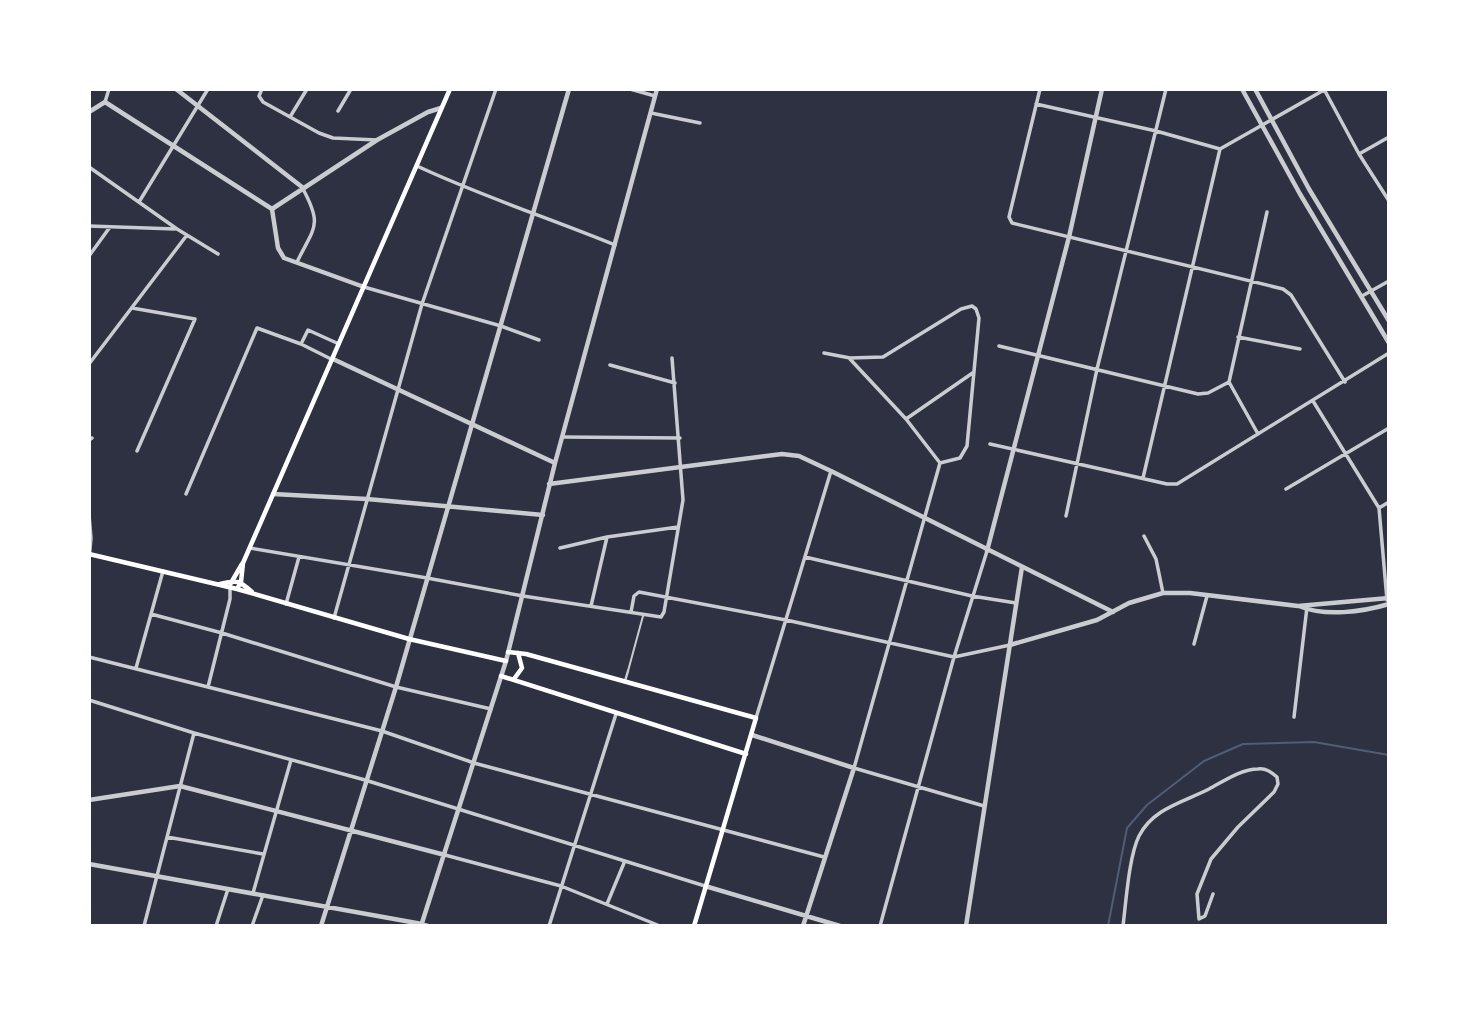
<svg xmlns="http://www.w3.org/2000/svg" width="1478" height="1015" font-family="'Noto Serif',serif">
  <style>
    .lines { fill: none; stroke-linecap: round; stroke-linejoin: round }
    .stream { stroke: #4f5d75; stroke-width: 2 }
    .service { stroke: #caccd0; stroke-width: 2 }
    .pedestrian { stroke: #caccd0; stroke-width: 2.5 }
    .minor { stroke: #caccd0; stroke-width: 3.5 }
    .tertiary { stroke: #caccd0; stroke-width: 4.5 }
    .secondary { stroke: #fff; stroke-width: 4.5 }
  </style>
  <rect width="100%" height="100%" fill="#2d3142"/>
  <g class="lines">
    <path class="stream" d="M1108,926L1127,828L1147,805L1204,761L1243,744L1314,742L1389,755"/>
    <path class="service" d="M628,671L643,616"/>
    <path class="pedestrian" d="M625,681L628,671"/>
    <path class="minor" d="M262,89L259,96L263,102L319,133L333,138L377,140
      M630,89L655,96
      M1040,89L1009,217L1012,223L1283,289L1291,295L1345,382
      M1325,91L1359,154L1389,201
      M105,102L109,89
      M1036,104L1156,131L1220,149L1324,90
      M338,111L351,89
      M651,113L700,123
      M290,117L307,89
      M1359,154L1389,137
      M417,166C481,196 549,218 615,245
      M89,167L177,229L218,254
      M139,202L208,89
      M89,226L175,229
      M89,256L110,227
      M297,262C314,227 323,226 303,189
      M364,287L501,326L539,340
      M1362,296L1389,281
      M132,308L195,319L137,451
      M1238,337L1300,349
      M301,344L308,330L339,344
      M999,346L1198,394L1208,393L1229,382
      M824,353L850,358L883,357L961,309L972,306L976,309L979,318L967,446L960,458L940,463
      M850,359L906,419L940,463
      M89,364L187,235
      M610,365L675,383
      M1313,401L1379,508L1387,600
      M906,419L974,372
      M1258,434L1229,382L1267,212
      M563,437L680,438
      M89,440L92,438
      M990,444L1167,484H1177L1389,353
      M940,463L854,768L984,806
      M1143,478L1220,149
      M1286,489L1389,428
      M186,494L257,328L301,344L331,359
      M1379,508L1389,502
      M89,515L91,538L89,560
      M1066,516L1097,369L1166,89
      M1144,536L1156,559L1163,593
      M250,548L427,578L523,596L661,617L664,612L683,500L672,358
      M560,548L607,537L678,527
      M805,557L972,596L1016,603
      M286,604L299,557
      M591,606L607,537
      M631,612L634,596L639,592L786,620L954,657L1010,645
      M151,614L222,633L396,687L491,709
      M334,618L422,304L496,89
      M1194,644L1207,596
      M89,657L382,731L474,763L824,857
      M136,668L163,571
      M208,687L230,599V588
      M89,700L194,733L365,780L705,886
      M1294,717L1307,607
      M756,718L831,471
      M167,837L263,854
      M445,855L561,886L660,926
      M253,893L291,760
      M607,904L624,863
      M422,924L430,926
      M144,926L194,733
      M216,926L228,889
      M252,926L263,895
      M549,926L616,714
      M880,926L954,657L987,551
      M1123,926C1126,902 1129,856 1139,836C1153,808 1184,802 1209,789C1224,781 1241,769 1258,769C1266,768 1271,772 1277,777L1278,784L1274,792L1238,827L1211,859L1197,894L1199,919L1205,916L1213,894"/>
    <path class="tertiary" d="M176,89L302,187
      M1242,89L1300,194L1389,343
      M1255,89L1309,189L1389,321
      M89,112L105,102L272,209
      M272,209L377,140L428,112L441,108
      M272,209L278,248L284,258L364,287
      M333,359L555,463
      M549,484L782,454L799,456L831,471L1113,612
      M273,494L367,499L543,515
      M987,551L1069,237L1102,89
      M1299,606C1325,617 1362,612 1389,604
      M1010,645L1097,620L1129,603L1163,593H1190L1298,606L1389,598
      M752,735L854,768L803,926
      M89,800L180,786L445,855
      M89,864L422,924
      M705,886L840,926
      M321,926L396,687L569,89
      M421,926L506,661L555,463L657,89
      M966,926L1022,567"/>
    <path class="secondary" d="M89,554L237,589L409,639L506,661
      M231,583L242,564
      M220,584C237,580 239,580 252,592
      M237,589L241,582L243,563L450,89
      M508,652L526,654L756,718L694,926
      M501,676L746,754
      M514,679L522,668L518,653"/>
  </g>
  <rect width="1478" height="1015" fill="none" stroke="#ffffff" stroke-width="182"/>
</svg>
